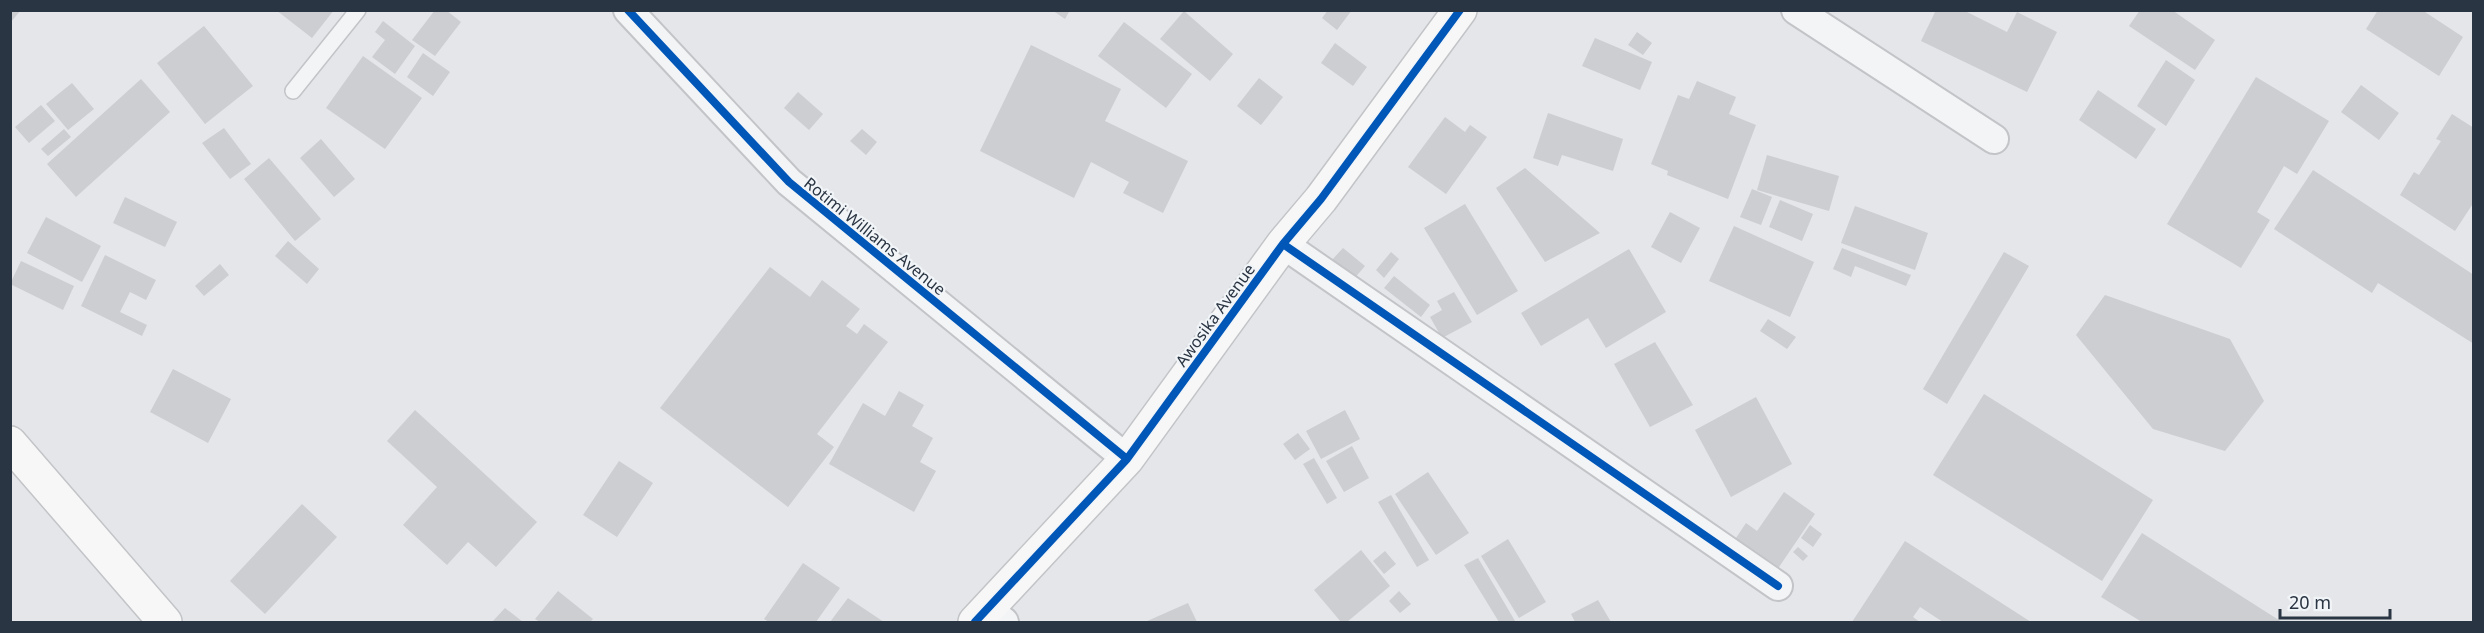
<svg xmlns="http://www.w3.org/2000/svg" width="2484" height="633" font-family="'Noto Sans',sans-serif">
  <style>
    .building { fill: #ccced1 }
    .lines { fill: none; stroke-linecap: round; stroke-linejoin: round }
    .lane-casing { stroke: #c2c4c7; stroke-width: 18 }
    .street-casing { stroke: #c2c4c7; stroke-width: 32 }
    .secondary-casing { stroke: #c2c4c7; stroke-width: 36 }
    .lane { stroke: #f3f4f6; stroke-width: 15 }
    .street { stroke: #f3f4f6; stroke-width: 28 }
    .secondary { stroke: #f7f7f7; stroke-width: 33 }
    .cycleway-casing { stroke: #f2f5f8; stroke-width: 11 }
    .cycleway { stroke: #0057b8; stroke-width: 8 }
    .labels { text-anchor: middle; dominant-baseline: central; stroke-width: 4.5; stroke-linejoin: round; paint-order: stroke }
    .street-label { font-size: 16px; fill: #2a3543; stroke: #f2f5f8 }
  </style>
  <rect width="100%" height="100%" fill="#e4e6e9"/>
  <path class="building" d="M10,10H21L10,23Z
    M276,10H334L312,38Z
    M435,10H446L461,22L435,56L412,40Z
    M1052,10H1070L1065,19Z
    M1328,10H1352L1337,30L1322,18Z
    M1936,10H1963L2007,32L2017,12L2057,32L2027,92L1921,41Z
    M2140,10H2172L2215,40L2195,70L2129,26Z
    M2378,10H2422L2463,37L2439,76L2366,29Z
    M1184,11L1233,54L1210,81L1160,39Z
    M383,21L415,46L395,74L372,57L385,40L375,32Z
    M1124,22L1192,74L1166,108L1098,56Z
    M204,26L253,86L205,124L157,63Z
    M1637,32L1652,43L1643,55L1628,45Z
    M1595,38L1652,62L1640,90L1582,66Z
    M1335,43L1367,67L1353,86L1321,63Z
    M1031,45L1121,89L1105,121L1188,161L1163,213L1123,193L1129,182L1091,162L1074,198L980,151Z
    M423,53L450,72L433,96L407,77Z
    M363,56L422,98L385,149L326,108Z
    M2166,60L2195,80L2166,126L2137,106Z
    M2256,77L2329,121L2297,174L2284,166L2257,212L2270,220L2241,268L2167,224Z
    M1259,78L1283,97L1261,125L1237,106Z
    M141,79L170,112L76,197L47,164Z
    M1697,81L1736,97L1729,114L1756,125L1728,199L1667,175L1668,171L1651,164L1678,95L1689,99Z
    M72,83L94,109L68,130L46,104Z
    M2361,85L2399,113L2379,140L2341,112Z
    M2098,90L2156,129L2136,159L2079,120Z
    M798,92L823,114L809,130L784,108Z
    M41,105L55,121L29,143L15,127Z
    M1548,113L1623,139L1613,171L1562,155L1558,166L1533,158Z
    M2452,114L2474,128V202L2455,231L2400,195L2414,172L2419,175L2441,141L2436,139Z
    M1445,117L1465,132L1470,125L1487,137L1446,194L1408,167Z
    M224,128L251,164L230,179L202,143Z
    M64,129L71,137L48,156L41,149Z
    M862,129L877,142L866,155L850,141Z
    M321,139L355,179L334,197L300,158Z
    M1767,155L1839,176L1829,211L1757,190Z
    M269,158L321,219L295,241L244,179Z
    M1525,168L1600,233L1545,262L1496,188Z
    M2313,170L2474,275V344L2378,283L2372,293L2274,229Z
    M1752,189L1772,197L1761,225L1740,217Z
    M125,197L177,222L165,247L113,223Z
    M1780,200L1813,214L1802,241L1769,227Z
    M1465,204L1518,291L1477,315L1424,228Z
    M1855,206L1928,233L1915,270L1841,243Z
    M1670,212L1700,228L1681,263L1651,247Z
    M46,217L101,246L82,282L27,253Z
    M1734,226L1814,262L1790,317L1709,281Z
    M288,241L319,269L307,284L275,256Z
    M1343,248L1365,266L1353,280L1331,261Z
    M1842,248L1911,275L1906,286L1855,266L1851,277L1833,269Z
    M1629,249L1666,312L1606,348L1588,318L1541,346L1521,313Z
    M1391,252L1399,259L1384,278L1376,270Z
    M2004,252L2029,266L1947,404L1923,389Z
    M105,255L156,280L146,300L130,292L120,312L147,325L142,336L81,306Z
    M21,261L74,286L63,310L10,284Z
    M220,264L229,275L204,296L195,286Z
    M770,267L810,297L822,280L860,309L846,326L857,334L864,324L888,342L817,434L834,447L788,507L660,408Z
    M1394,276L1430,305L1421,317L1384,288Z
    M1454,292L1472,322L1442,338L1430,317L1442,310L1437,301Z
    M2105,295L2230,339L2264,401L2225,451L2153,429L2076,335Z
    M1768,319L1796,337L1787,349L1760,331Z
    M1655,342L1693,405L1650,427L1614,364Z
    M173,369L231,399L208,443L150,412Z
    M899,391L924,405L912,426L933,438L920,462L936,471L914,512L829,464L863,403L885,416Z
    M1984,394L2153,500L2102,581L1933,475Z
    M1756,397L1792,464L1731,497L1695,430Z
    M415,410L537,522L496,567L468,542L447,565L403,525L437,487L387,441Z
    M1345,410L1360,439L1321,459L1306,431Z
    M1298,433L1310,449L1295,460L1283,444Z
    M1352,446L1369,478L1344,492L1326,461Z
    M1314,458L1337,498L1327,504L1303,464Z
    M619,461L653,483L617,537L583,515Z
    M1428,472L1469,533L1436,555L1395,494Z
    M1784,492L1815,514L1773,576L1730,547L1746,523L1757,531Z
    M1391,495L1429,560L1417,567L1378,502Z
    M302,504L337,537L265,614L230,581Z
    M1810,525L1822,534L1813,547L1801,538Z
    M2142,533L2282,622H2142L2101,597Z
    M1508,539L1546,602L1519,618L1481,556Z
    M1905,541L2031,622H1943L1920,607L1913,617L1920,622H1852Z
    M1798,547L1808,556L1803,561L1793,552Z
    M1361,550L1390,586L1347,622H1341L1314,590Z
    M1385,551L1396,564L1384,574L1373,561Z
    M1478,558L1515,621L1513,622H1499L1464,565Z
    M803,563L840,588L816,622H769L764,619Z
    M558,591L593,619L590,622H540L535,619Z
    M1399,591L1411,604L1400,613L1389,601Z
    M848,598L884,622H830Z
    M1598,600L1611,622H1575L1571,614Z
    M1188,603L1197,622H1145Z
    M505,608L523,622H492Z"/>
  <g class="lines">
    <defs>
      <path id="lane" d="M293,91L358,10"/>
      <path id="street" d="M628,10L789,182L1127,459
        M1796,10L1994,139
        M1283,244L1778,586
        M986,608L1004,622"/>
      <path id="secondary" d="M10,443L165,622
        M975,622L1127,459L1283,244L1321,199L1460,10"/>
    </defs>
    <use href="#lane" class="lane-casing"/>
    <use href="#street" class="street-casing"/>
    <use href="#secondary" class="secondary-casing"/>
    <use href="#lane" class="lane"/>
    <use href="#street" class="street"/>
    <use href="#secondary" class="secondary"/>
    <defs>
      <path id="cycleway" d="M628,10L789,182L1127,459
        M1283,244L1778,586
        M975,622L1127,459L1283,244L1321,199L1460,10"/>
    </defs>
    <use href="#cycleway" class="cycleway-casing"/>
    <use href="#cycleway" class="cycleway"/>
  </g>
  <g class="labels">
    <g class="street-label">
      <text transform="translate(875 236) rotate(39)">Rotimi Williams Avenue</text>
      <text transform="translate(1215 315) rotate(-54)">Awosika Avenue</text>
    </g>
  </g>
  <rect width="2484" height="633" fill="none" stroke="#2a3543" stroke-width="24"/>
  <path d="M2280 609v9h110v-9" fill="none" stroke="#2a3543" stroke-width="3"/>
  <text x="2289" y="609" font-size="18" fill="#2a3543" stroke="#f2f5f8" stroke-width="4.5" paint-order="stroke">20 m</text>
</svg>
